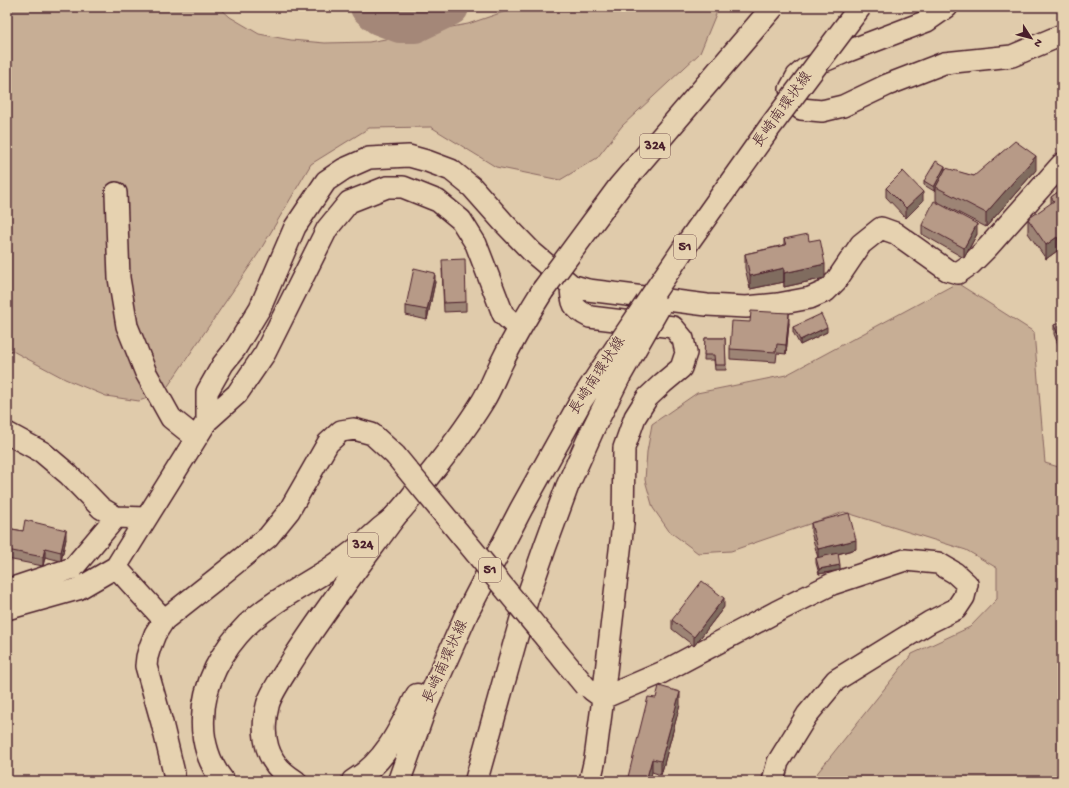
<svg xmlns="http://www.w3.org/2000/svg" width="1069" height="788" font-family="'Gochi Hand','Klee One',sans-serif">
  <style>
    .green { fill: #c7ae95; stroke: #886660 }
    .lines { fill: none; stroke-linecap: round; stroke-linejoin: round }
    .river { stroke: #a48778; stroke-width: 38 }
    .minor-casing { stroke: #4a1f2b; stroke-width: 24 }
    .trunk-casing { stroke: #4a1f2b; stroke-width: 25 }
    .motorway-casing { stroke: #4a1f2b; stroke-width: 25 }
    .minor { stroke: #e6d2b0; stroke-width: 21 }
    .trunk { stroke: #e6d2b0; stroke-width: 22 }
    .motorway { stroke: #e6d2b0; stroke-width: 22 }
    .minor-bridge-casing { stroke: #4a1f2b; stroke-width: 24; stroke-linecap: butt }
    .trunk-bridge-casing { stroke: #4a1f2b; stroke-width: 25; stroke-linecap: butt }
    .motorway-bridge-casing { stroke: #4a1f2b; stroke-width: 25; stroke-linecap: butt }
    .minor-bridge { stroke: #e6d2b0; stroke-width: 21 }
    .trunk-bridge { stroke: #e6d2b0; stroke-width: 22 }
    .motorway-bridge { stroke: #e6d2b0; stroke-width: 22 }
    .wall { fill: #9d8474; stroke: #4a1f2b }
    .shaded-wall { fill: #806c5e; stroke: #4a1f2b }
    .building { fill: #b79a87; stroke: #4a1f2b }
    .labels { text-anchor: middle; dominant-baseline: central; stroke-width: 3; stroke-linejoin: round; paint-order: stroke }
    .shield { fill: #e6d2b0; stroke: #795553; stroke-width: 1 }
    .shield-label { font-size: 14px; font-weight: bold; fill: #4a1f2b }
    .street-label { font-size: 15px; fill: #4a1f2b; stroke: #e6d2b0 }
  </style>
  <rect width="100%" height="100%" fill="#e0cbab"/>
  <filter id="ink" filterUnits="userSpaceOnUse"><feTurbulence type="fractalNoise" baseFrequency=".025" numOctaves="2"/><feDisplacementMap in="SourceGraphic" scale="8" xChannelSelector="R" yChannelSelector="G"/><feConvolveMatrix kernelMatrix="1 2 1 2 8 2 1 2 1" color-interpolation-filters="sRGB"/></filter>
  <g filter="url(#ink)">
    <path class="green" d="M7,7H219L230,17L259,34L291,40L325,43L369,42L468,24L518,7H718V9L700,53L622,126L597,158L560,180L496,167L431,127L369,128L311,164L258,254L164,392L139,401L106,396L65,379L7,348Z
      M957,283L1034,332L1045,463L1062,468V781H811L912,654L970,627L997,599V568L966,550L844,512L731,551L698,553L669,531L653,508L645,480L647,452L652,424L697,393L786,375Z"/>
    <g class="lines">
      <path class="river" d="M369,7L379,16L400,24H415L450,7"/>
      <defs>
        <path id="minor" d="M947,7L927,21L843,53L805,69L797,76L790,89L792,99L801,109L822,111L843,106L887,85L944,63L1012,56L1062,35
          M116,193L119,278L127,326L146,373L171,418L196,438
          M571,285C572,304 572,308 590,317L673,327L683,339L686,353L681,368L663,383L647,398L635,417L624,448L623,524L603,698L661,673L776,612L832,584L905,560L938,563L955,573L967,584L964,597L956,609L930,622L836,680L807,715L778,762L773,781
          M207,421L237,394L265,353L327,229L349,202L387,187H403L438,201L461,220L476,244L503,314L519,329
          M7,433L42,452L68,474L101,508L116,517L146,518
          M116,567L164,620
          M7,590L73,568L116,517
          M7,609L78,589L116,567L207,421V392L223,364L235,349L260,308L295,227L326,181L344,169L369,158L409,156L427,161L451,170L472,187L503,222L533,253L571,285L588,290L707,305L746,307L778,304L810,298L826,291L836,281L861,244L881,228L895,233L947,270L958,273L971,264L988,247L1062,164
          M174,781V773L162,723L146,666L147,657L150,647L155,634L164,620L216,579L268,537L289,511L328,443L341,431L354,429L372,434L395,455
          M590,781L595,759L603,698L592,690"/>
        <path id="trunk" d="M223,781C209,764 202,741 203,719C203,684 222,650 247,625C270,603 301,587 328,570C347,557 364,544 380,529C386,524 392,520 397,514C405,506 412,496 419,488C442,460 464,432 483,401C490,390 495,376 501,364C513,339 528,314 543,290"/>
        <path id="motorway" d="M295,781C287,776 278,769 273,760C263,744 263,722 268,704C272,691 285,673 292,661C324,611 361,563 396,515
          M353,781C386,762 401,727 417,695
          M399,781L425,708L467,613L521,509L581,401L602,369
          M476,781L527,599L545,547L567,487L593,429L619,377"/>
      </defs>
      <use href="#minor" class="minor-casing"/>
      <use href="#trunk" class="trunk-casing"/>
      <use href="#motorway" class="motorway-casing"/>
      <use href="#minor" class="minor"/>
      <use href="#trunk" class="trunk"/>
      <use href="#motorway" class="motorway"/>
      <defs>
        <path id="minor-bridge" d="M395,455L585,686"/>
        <path id="trunk-bridge" d="M543,290L619,187L773,7"/>
        <path id="motorway-bridge" d="M602,369L684,248L770,127L860,7
          M619,377L659,307"/>
      </defs>
      <use href="#minor-bridge" class="minor-bridge-casing"/>
      <use href="#trunk-bridge" class="trunk-bridge-casing"/>
      <use href="#motorway-bridge" class="motorway-bridge-casing"/>
      <use href="#minor-bridge" class="minor-bridge"/>
      <use href="#trunk-bridge" class="trunk-bridge"/>
      <use href="#motorway-bridge" class="motorway-bridge"/>
    </g>
    <path class="wall" d="M945,169L974,176L1036,170L986,227L936,201V188L934,191L924,185V181Z
      M886,188L923,201L906,218L886,197Z
      M1062,189L1060,256L1057,251L1046,259L1028,233V219L1051,204V197Z
      M922,225L977,234L964,258L922,234Z
      M784,239L809,241L825,278L784,287V282L750,289L745,268V254L784,245Z
      M1061,267H1062V278L1061,276Z
      M442,269L466,302V311L444,312Z
      M435,282L427,320L406,315V306Z
      M750,322L789,323L786,354L777,353L776,362L730,359V349Z
      M1062,322V354L1054,334V325Z
      M793,327L827,332L800,345L793,332Z
      M705,338H725L726,370H715L714,360H704Z
      M811,523L856,549L838,554L840,570L819,574L816,563V558H818L811,532Z
      M7,528L66,539L61,561L45,557L43,566L7,559Z
      M724,607L694,646L672,629V620Z
      M680,705L661,775L652,772L627,781Z"/>
    <path class="shaded-wall" d="M1036,156V170L986,227V213Z
      M945,166V171L934,191V187Z
      M923,192V201L906,218V208Z
      M977,224V234L964,258V248Z
      M1057,237V251L1046,259V245Z
      M1062,240V254L1060,256V242Z
      M825,264V278L784,287V273Z
      M784,268V282L750,289V276Z
      M435,273V282L427,320V310Z
      M789,313V323L786,354V345Z
      M827,327V332L800,345V340Z
      M66,530V539L61,561V552Z
      M856,540V549L818,559V549Z
      M45,548V557L43,566V557Z
      M840,565V570L819,574V569Z
      M724,598V607L694,646V637Z
      M680,692V705L661,775V761Z
      M652,759V772L650,781H646Z"/>
    <path class="building" d="M1015,141L1036,156L986,213L936,187L946,168L974,176Z
      M936,161L945,166L934,187L924,181Z
      M903,171L923,192L906,208L886,188Z
      M1062,189V240L1060,242L1057,237L1046,245L1028,219L1054,201L1051,197Z
      M934,201L977,224L964,248L922,225Z
      M808,234L809,241L820,239L825,264L784,273V268L750,276L745,254L786,245L784,239Z
      M465,259L466,302L444,303L442,260Z
      M414,268L435,273L427,310L406,306Z
      M751,311L789,313L786,345L777,344L776,352L730,349L732,321L750,322Z
      M821,314L827,327L800,340L793,327Z
      M1062,322V344L1054,325Z
      M705,338H725L726,365H715L714,355H704Z
      M849,513L856,540L818,549L811,523Z
      M25,520L66,530L61,552L45,548L43,557L7,550V528L23,531Z
      M838,553L840,565L819,569L816,558Z
      M702,581L724,598L694,637L672,620Z
      M659,686L680,692L661,761L652,759L646,781H627L648,697L656,698Z"/>
  </g>
  <g class="labels">
    <g class="shield">
      <rect x="640" y="134" width="30" height="24" rx="3"/>
      <rect x="674" y="235" width="22" height="24" rx="3"/>
      <rect x="348" y="533" width="30" height="24" rx="3"/>
      <rect x="479" y="558" width="22" height="24" rx="3"/>
    </g>
    <g class="shield-label">
      <text x="655" y="146">324</text>
      <text x="685" y="247">51</text>
      <text x="363" y="545">324</text>
      <text x="490" y="570">51</text>
    </g>
    <g class="street-label">
      <text transform="translate(783 110) rotate(-54)">長崎南環状線</text>
      <text transform="translate(598 376) rotate(-57)">長崎南環状線</text>
      <text transform="translate(446 662) rotate(-66)">長崎南環状線</text>
    </g>
  </g>
  <rect width="1069" height="788" fill="none" stroke="#e6d2b0" stroke-width="24"/>
  <rect x="12" y="12" width="1045" height="764" fill="none" stroke="#4a1f2b" stroke-width="1.5" filter="url(#ink)"/>
  <g transform="translate(1031 38) rotate(126)" stroke="#e6d2b0" stroke-width="3" paint-order="stroke">
  <path d="M0-3L7 15L0 10L-7 15Z" fill="#4a1f2b"/>
  <text y="-6" font-size="11" font-weight="bold" text-anchor="middle" fill="#4a1f2b">N</text>
  </g>
</svg>
